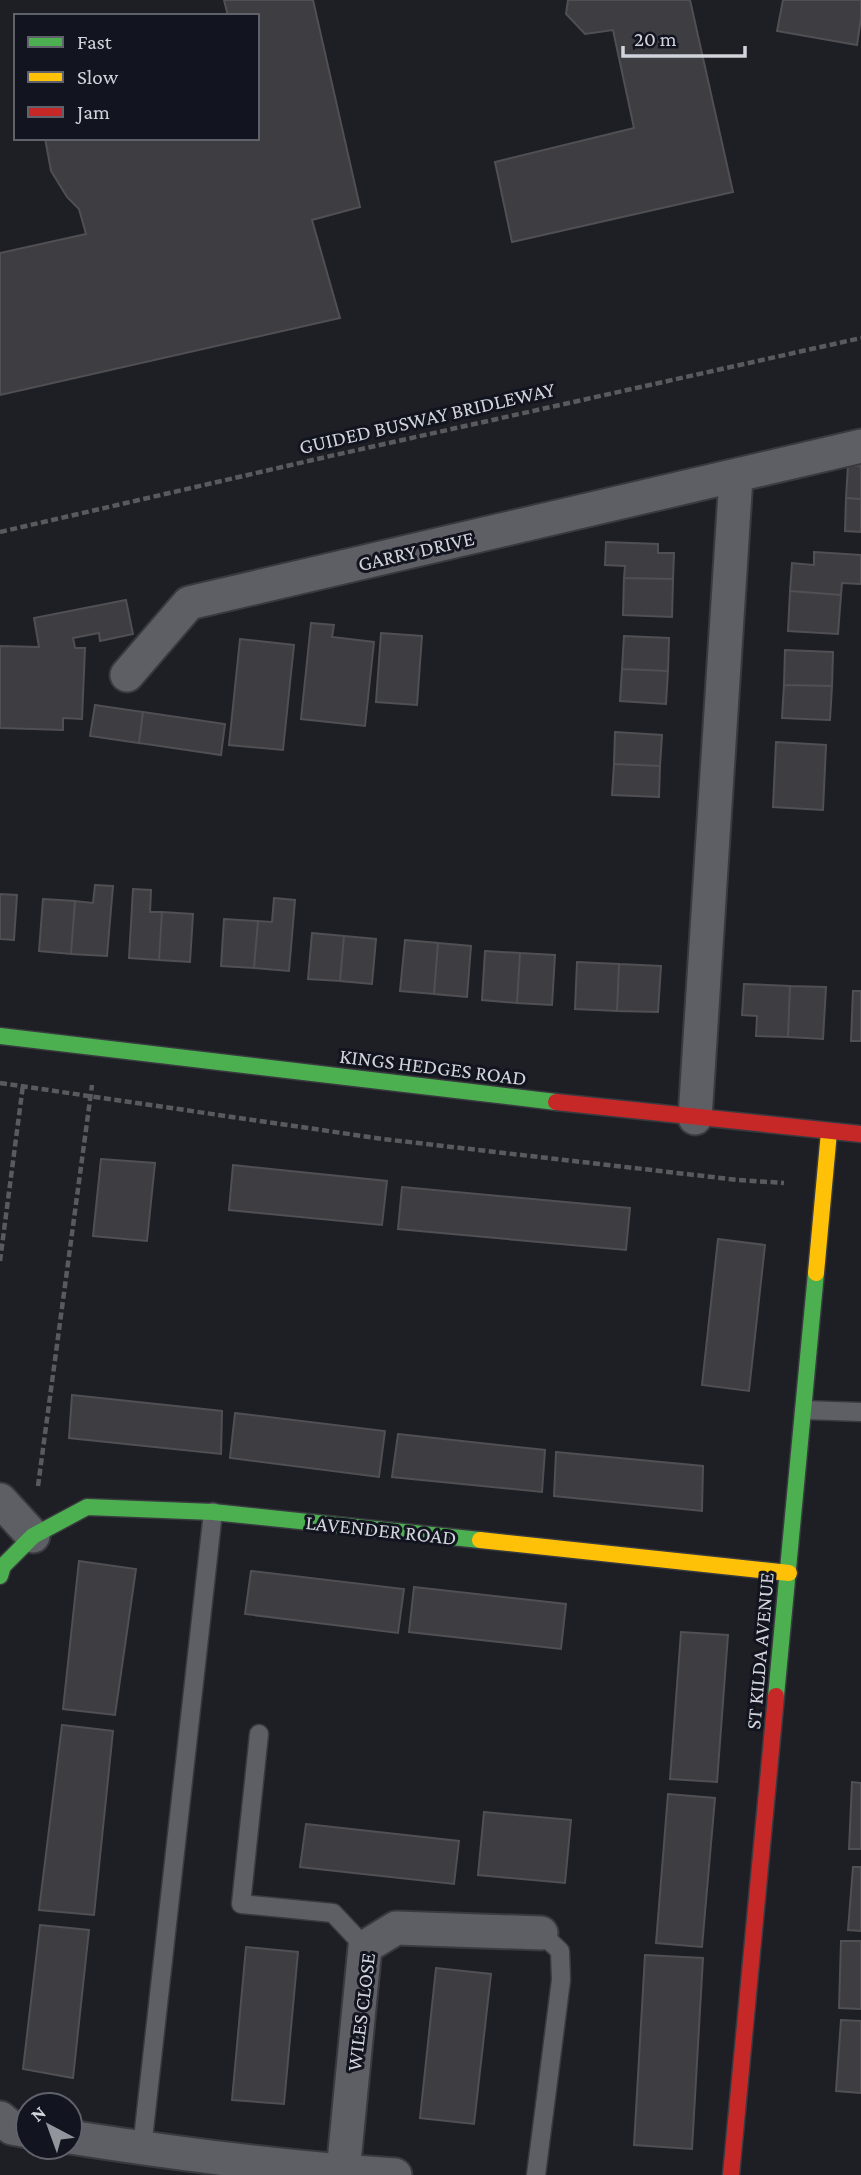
<svg xmlns="http://www.w3.org/2000/svg" width="861" height="2175" font-family="'Crimson Pro',serif">
  <style>
    .building { fill: #3e3d42; stroke: #504f54; stroke-width: 2 }
    .lines { fill: none; stroke-linecap: round; stroke-linejoin: round }
    .lane-casing { stroke: #393a3f; stroke-width: 21 }
    .street-casing { stroke: #393a3f; stroke-width: 37 }
    .fast-casing { stroke: #393a3f; stroke-width: 19 }
    .slow-casing { stroke: #393a3f; stroke-width: 19 }
    .jam-casing { stroke: #393a3f; stroke-width: 19 }
    .path { stroke: #5a5a5e; stroke-width: 4.5; stroke-dasharray: 7 3.5; stroke-linecap: butt }
    .lane { stroke: #5e5f64; stroke-width: 18 }
    .street { stroke: #5e5f64; stroke-width: 33 }
    .fast { stroke: #4caf50; stroke-width: 16 }
    .slow { stroke: #ffc107; stroke-width: 16 }
    .jam { stroke: #c62828; stroke-width: 16 }
    .labels { text-anchor: middle; dominant-baseline: central; stroke-width: 6; stroke-linejoin: round; paint-order: stroke }
    .street-label { font-size: 21px; fill: #d2d4dc; stroke: #12141f }
  </style>
  <rect width="100%" height="100%" fill="#1e1f25"/>
  <path class="building" d="M224,0H313L360,207L312,220L340,318L0,395V253L86,234L79,209L67,197L51,171L45,138H257V16H228Z
    M568,0H690L733,192L512,242L495,162L634,128L613,30L585,34L566,14Z
    M783,0H861V18L857,45L777,31Z
    M848,465L861,466V499L846,498Z
    M846,498L861,499V532L845,531Z
    M606,542L658,544V553H674L673,579L624,578L625,566L605,565Z
    M814,552L861,555V584L842,583L841,595L790,591L792,563L814,565Z
    M624,578L673,579L672,617L623,615Z
    M790,591L841,595L838,634L788,631Z
    M126,600L133,634L100,641L99,633L73,638L75,648H85L82,719L63,718V730L0,728V646L39,647L34,618Z
    M311,623L334,625L332,637L374,642L365,726L301,719Z
    M381,633L422,636L417,705L376,702Z
    M624,636L669,638L668,671L622,669Z
    M240,639L294,645L283,750L229,745Z
    M785,650L833,652L832,686L784,685Z
    M622,669L668,671L666,704L620,701Z
    M784,685L832,686L830,720L782,718Z
    M95,705L143,712L139,743L90,736Z
    M143,712L225,724L221,755L139,743Z
    M615,732L662,735L660,766L614,764Z
    M776,742L826,745L823,810L773,807Z
    M614,764L660,766L659,797L612,795Z
    M95,885L113,886L107,956L71,954L75,901L93,903Z
    M133,889L151,890L150,912H162L159,960L129,958Z
    M0,894L17,895L14,940L0,939Z
    M274,898L295,900L289,971L254,968L258,921L272,922Z
    M43,899L75,901L71,954L39,951Z
    M162,912L193,914L190,962L159,960Z
    M224,919L258,921L254,968L221,966Z
    M312,933L344,936L340,981L308,979Z
    M344,936L376,939L372,984L340,981Z
    M405,940L438,943L434,994L400,991Z
    M438,943L471,946L467,997L434,994Z
    M485,951L520,953L517,1003L482,1000Z
    M520,953L555,955L552,1005L517,1003Z
    M577,962L619,964L617,1011L575,1009Z
    M619,964L661,966L658,1012L617,1011Z
    M744,984L790,986L788,1037L756,1036L757,1016L742,1015Z
    M790,986L826,987L823,1039L788,1037Z
    M853,991H861V1041H851Z
    M101,1159L155,1163L147,1241L93,1236Z
    M233,1165L387,1181L382,1225L229,1210Z
    M402,1187L630,1208L626,1250L398,1229Z
    M718,1239L765,1245L749,1391L702,1385Z
    M72,1395L222,1411L221,1454L69,1438Z
    M235,1413L385,1431L379,1477L230,1458Z
    M398,1434L545,1450L542,1492L392,1477Z
    M556,1452L703,1466L702,1511L554,1496Z
    M79,1561L136,1569L115,1715L63,1709Z
    M251,1571L404,1589L398,1633L245,1614Z
    M414,1587L566,1604L561,1649L409,1632Z
    M681,1632L728,1635L717,1782L670,1779Z
    M62,1725L113,1731L94,1915L39,1910Z
    M852,1782L861,1783V1849H849Z
    M668,1794L715,1798L702,1947L656,1943Z
    M484,1812L571,1820L565,1883L478,1875Z
    M306,1824L459,1841L454,1884L300,1867Z
    M853,1867H861V1931L848,1930Z
    M40,1925L89,1930L73,2078L23,2069Z
    M841,1941H861V2009L839,2008Z
    M246,1947L298,1952L284,2104L232,2100Z
    M645,1955L703,1958L692,2149L634,2145Z
    M436,1968L491,1974L474,2124L420,2118Z
    M841,2020L861,2021V2093L836,2091Z"/>
  <g class="lines">
    <defs>
      <path id="lane" d="M804,1410L861,1412
        M259,1734L241,1904L333,1913L365,1947
        M142,2148L213,1512
        M536,2175L561,1980L560,1951L541,1933"/>
      <path id="street" d="M127,675L189,603L861,446
        M695,1118L736,477
        M0,1500L33,1536
        M0,2118L12,2128L28,2131
        M70,2137C178,2154 287,2168 395,2175
        M343,2172L365,1947L396,1928L541,1933"/>
      <path id="fast" d="M0,1036L556,1102
        M0,1576L3,1566L33,1536L87,1507L213,1512L480,1540
        M776,1696L816,1273"/>
      <path id="slow" d="M816,1273L829,1132
        M480,1540L789,1573"/>
      <path id="jam" d="M556,1102L861,1134
        M731,2175L776,1696"/>
    </defs>
    <use href="#lane" class="lane-casing"/>
    <use href="#street" class="street-casing"/>
    <use href="#fast" class="fast-casing"/>
    <use href="#slow" class="slow-casing"/>
    <use href="#jam" class="jam-casing"/>
    <path class="path" d="M0,532L317,459L861,338
      M0,1083L383,1139L738,1180L784,1183
      M0,1261L23,1085
      M38,1486L92,1085"/>
    <use href="#lane" class="lane"/>
    <use href="#street" class="street"/>
    <use href="#fast" class="fast"/>
    <use href="#slow" class="slow"/>
    <use href="#jam" class="jam"/>
  </g>
  <g class="labels">
    <g class="street-label">
      <text transform="translate(427 418) rotate(-13)">GUIDED BUSWAY BRIDLEWAY</text>
      <text transform="translate(416 551) rotate(-13)">GARRY DRIVE</text>
      <text transform="translate(433 1067) rotate(7)">KINGS HEDGES ROAD</text>
      <text transform="translate(381 1530) rotate(6)">LAVENDER ROAD</text>
      <text transform="translate(760 1651) rotate(-85)">ST KILDA AVENUE</text>
      <text transform="translate(361 2012) rotate(-83)">WILES CLOSE</text>
    </g>
  </g>
  <rect x="14" y="14" width="245" height="126" fill="#12141f" stroke="#5f616b" stroke-width="2"/>
  <rect x="28" y="37" width="35" height="10" fill="#4caf50" stroke="#5f616b" stroke-width="2"/>
  <text x="77" y="49" font-size="21" fill="#d2d4dc">Fast</text>
  <rect x="28" y="72" width="35" height="10" fill="#ffc107" stroke="#5f616b" stroke-width="2"/>
  <text x="77" y="84" font-size="21" fill="#d2d4dc">Slow</text>
  <rect x="28" y="107" width="35" height="10" fill="#c62828" stroke="#5f616b" stroke-width="2"/>
  <text x="77" y="119" font-size="21" fill="#d2d4dc">Jam</text>
  <g transform="translate(49 2126) rotate(319)"><circle r="33" fill="#12141f" stroke="#5f616b" stroke-width="2"/>
  <path d="M0-5L12 26L0 18L-12 26Z" fill="#93959c"/>
  <text y="-10" font-size="19" font-weight="bold" text-anchor="middle" fill="#d2d4dc">N</text>
  </g>
  <path d="M623 46v10h122v-10" fill="none" stroke="#d2d4dc" stroke-width="3.5"/>
  <text x="634" y="46" font-size="21" fill="#d2d4dc" stroke="#12141f" stroke-width="5" paint-order="stroke">20 m</text>
</svg>
